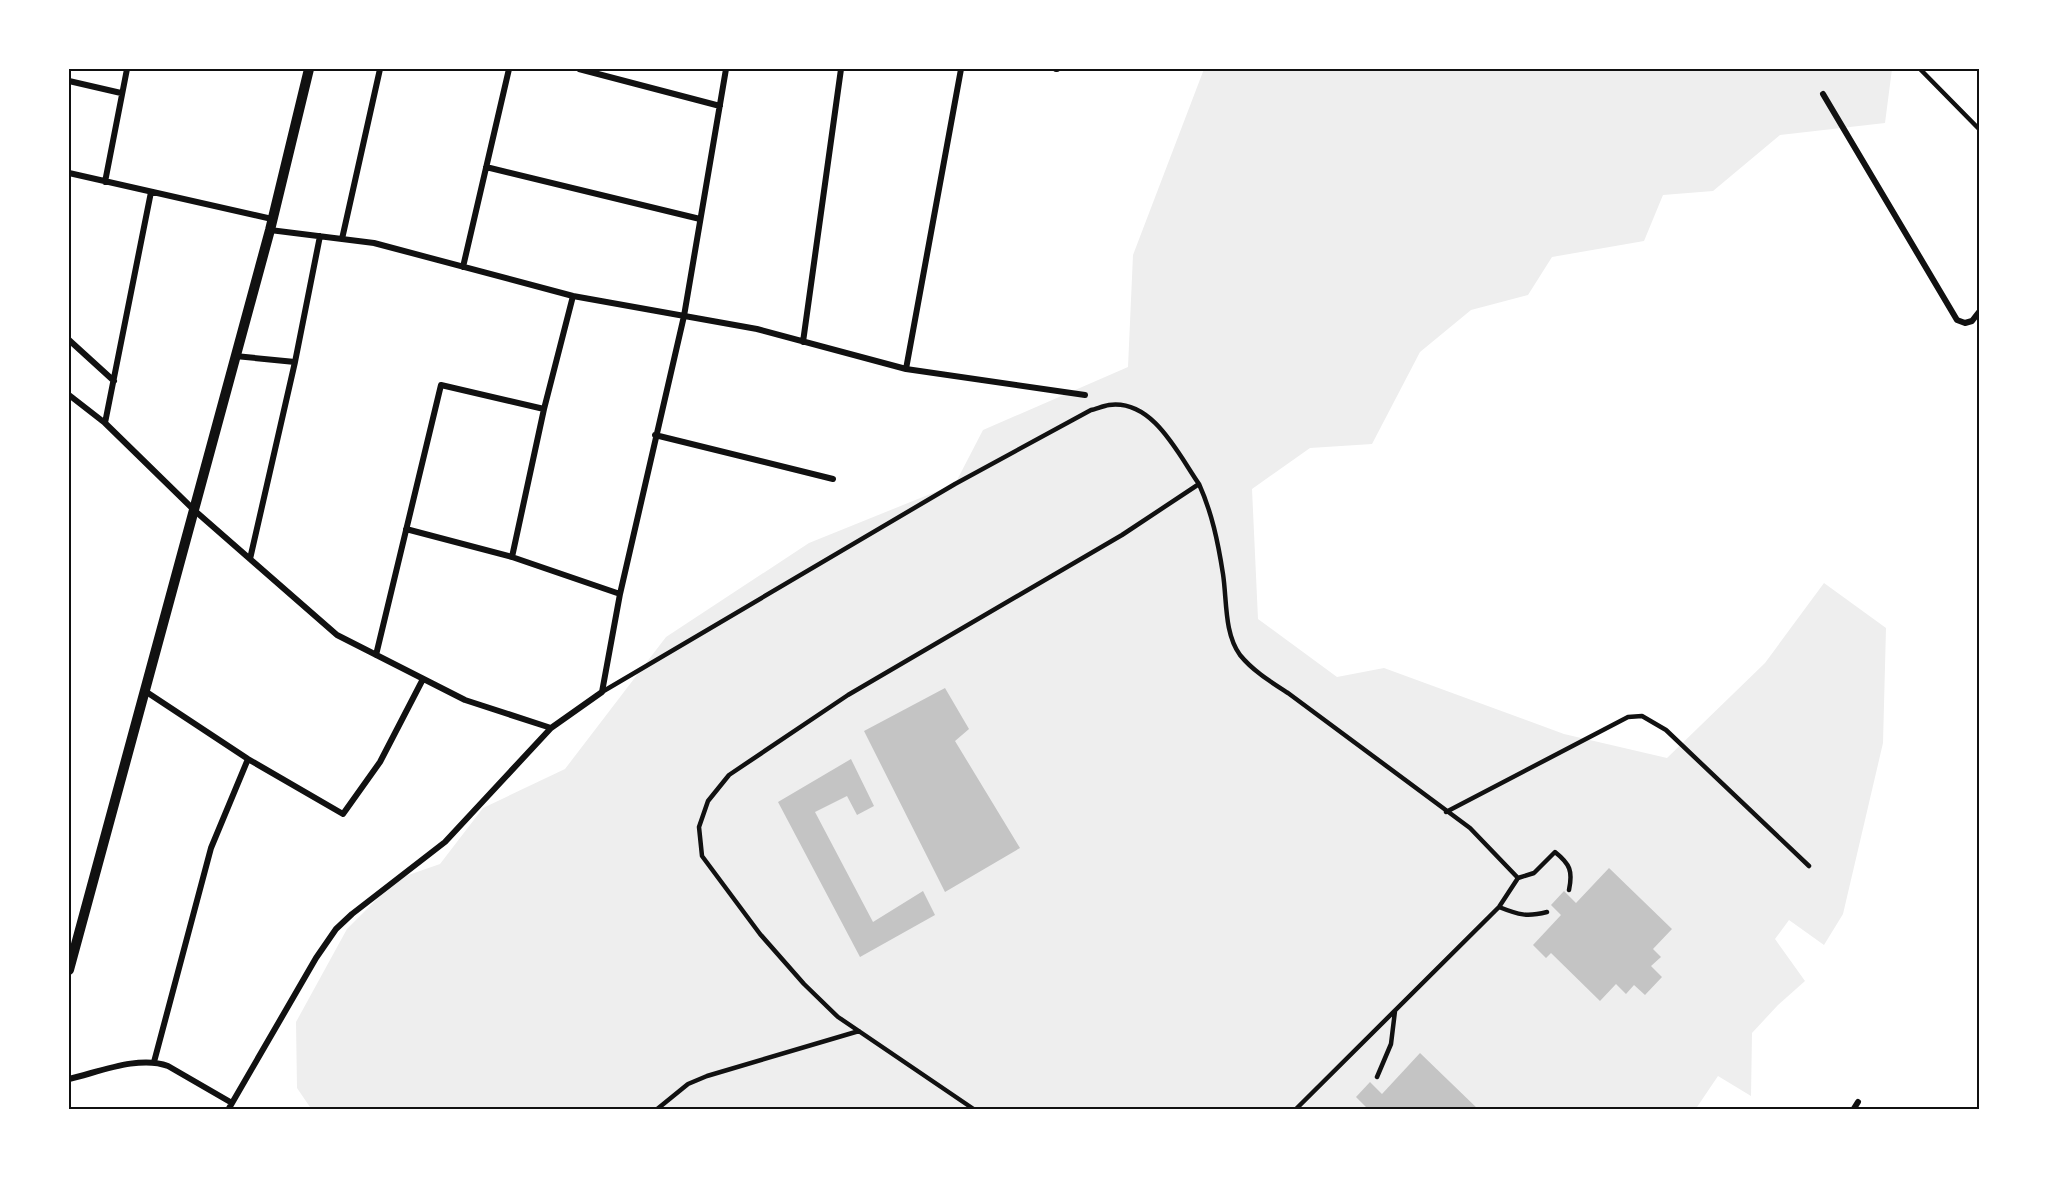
<svg xmlns="http://www.w3.org/2000/svg" width="2048" height="1179" font-family="'Asap Condensed',sans-serif">
  <style>
    .green { fill: #eee }
    .building { fill: #c4c4c4 }
    .lines { fill: none; stroke-linecap: round; stroke-linejoin: round }
    .service { stroke: #111; stroke-width: 4.5 }
    .minor { stroke: #111; stroke-width: 6 }
    .tertiary { stroke: #111; stroke-width: 10 }
    .neatline { fill: none; stroke: #111; stroke-width: 2 }
  </style>
  <rect width="100%" height="100%" fill="#fff"/>
  <path class="green" d="M1204,69H1892L1885,123L1780,135L1713,191L1663,195L1644,241L1552,257L1528,295L1471,310L1420,352L1372,444L1310,448L1252,489L1258,619L1337,677L1384,668L1564,734L1667,758L1765,663L1824,583L1886,628L1883,743L1843,914L1824,945L1789,920L1775,939L1805,981L1778,1005L1752,1033L1751,1096L1718,1076L1695,1110H312L297,1088L296,1022L347,929L397,879L440,864L483,808L565,769L666,637L809,543L955,484L983,430L1128,367L1133,255Z"/>
  <path class="building" d="M945,688L969,729L955,741L1020,848L945,892L864,731Z
    M851,759L874,806L857,815L847,796L815,812L873,922L923,891L935,915L860,957L778,802Z
    M1609,868L1672,929L1653,949L1661,957L1651,966L1662,977L1645,995L1634,985L1626,994L1616,984L1600,1001L1551,953L1546,958L1533,945L1561,915L1551,905L1564,891L1576,903Z
    M1420,1053L1479,1110H1367L1368,1109L1356,1097L1370,1082L1382,1094Z"/>
  <g class="lines">
    <path class="service" d="M1920,69L1979,129
      M1199,484C1212,513 1218,542 1223,574C1227,600 1224,633 1240,655C1253,671 1271,682 1288,693L1470,828L1518,878L1499,907L1295,1110
      M602,692L955,484L1091,410C1096,409 1103,406 1109,405C1153,399 1178,454 1199,484L1122,535L848,695L729,775L708,801L699,827L702,856L760,934L804,984L838,1017L975,1110
      M1446,812L1628,717L1642,716L1666,730L1809,866
      M1518,878L1534,873L1555,852C1570,864 1573,871 1569,890
      M1499,907C1519,915 1527,917 1547,912
      M1377,1077L1391,1044L1395,1011
      M656,1110L688,1084L707,1076L859,1031"/>
    <path class="minor" d="M579,69L720,106
      M1056,69H1057
      M69,81L121,93
      M1823,94L1957,320L1965,323L1972,321L1979,312
      M486,167L700,219
      M69,173L272,219
      M105,182L127,69
      M270,230L374,243L573,296L757,329L906,369L1085,395
      M342,239L380,69
      M463,267L509,69
      M69,340L114,381
      M803,342L841,69
      M235,356L295,362
      M906,369L961,69
      M69,395L105,423L194,510L337,635L465,700L551,728L602,692L620,594
      M105,423L151,192
      M655,435L833,479
      M406,529L512,557L620,594L684,316L726,69
      M512,557L544,409
      M250,559L295,362L320,236
      M376,655L441,385L544,409L573,296
      M145,691L248,759L343,814L380,762L423,679
      M154,1062L211,848L248,759
      M69,1079C99,1072 139,1055 168,1066L232,1103
      M228,1110L316,958L336,929L352,914L445,842L551,728
      M1853,1110L1858,1102"/>
    <path class="tertiary" d="M69,970L270,230L309,69"/>
  </g>
  <rect width="2048" height="1179" fill="none" stroke="#ffffff" stroke-width="141"/>
  <rect x="70" y="70" width="1908" height="1038" class="neatline"/>
</svg>
